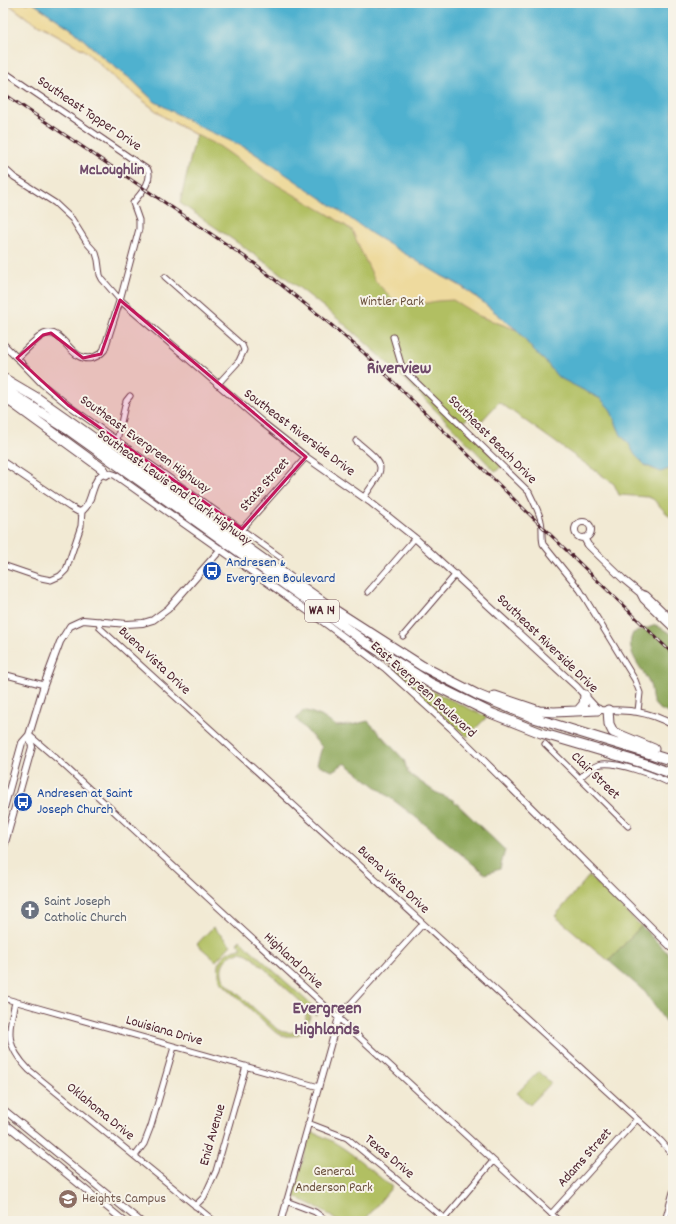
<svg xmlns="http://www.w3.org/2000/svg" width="676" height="1224" font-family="Dekko,sans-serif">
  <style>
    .green { fill: #b1bf62; stroke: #7e6f46; fill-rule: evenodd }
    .forest { fill: #8ca658; stroke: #6b6242 }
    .sand { fill: #eeda9e; stroke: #9c7c64 }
    .water { fill: #50b1cf; stroke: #4d687d }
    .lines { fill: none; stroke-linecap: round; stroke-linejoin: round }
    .minor-casing { stroke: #633d44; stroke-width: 7 }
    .tertiary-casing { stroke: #633d44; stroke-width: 8 }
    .motorway-casing { stroke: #633d44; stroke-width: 11 }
    .minor { stroke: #fff; stroke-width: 5 }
    .tertiary { stroke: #fff; stroke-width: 6 }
    .motorway { stroke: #fff; stroke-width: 9 }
    .rail-casing { stroke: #4a1f2b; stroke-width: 3 }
    .rail { stroke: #f7f3e8; stroke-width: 1.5; stroke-dasharray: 4.5; stroke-linecap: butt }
    .marked { fill: #c2185b; fill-opacity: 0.2; stroke: #c2185b; stroke-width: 3; stroke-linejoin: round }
    .labels { text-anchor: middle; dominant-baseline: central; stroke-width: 4; stroke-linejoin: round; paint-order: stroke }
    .shield { fill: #f7f3e8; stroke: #7e5f64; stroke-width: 1 }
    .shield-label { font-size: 13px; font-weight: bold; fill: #4a1f2b }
    .street-label { font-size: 14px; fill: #4a1f2b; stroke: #f7f3e8 }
    .park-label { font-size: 14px; fill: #694f3c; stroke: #f7f3e8 }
    .transit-label { font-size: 14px; fill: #164399; stroke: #f7f3e8; text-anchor: start }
    .worship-label { font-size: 14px; fill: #5b616d; stroke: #f7f3e8; text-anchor: start }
    .education-label { font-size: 14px; fill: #785e54; stroke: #f7f3e8; text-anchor: start }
    .quarter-label { font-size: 16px; font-weight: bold; fill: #704b6b; stroke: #f7f3e8 }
    .district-label { font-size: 18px; font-weight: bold; fill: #704b6b; stroke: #f7f3e8 }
  </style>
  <rect width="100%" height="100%" fill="#f7f3e8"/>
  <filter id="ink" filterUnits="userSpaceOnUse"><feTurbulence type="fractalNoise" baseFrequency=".025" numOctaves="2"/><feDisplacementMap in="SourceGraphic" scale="8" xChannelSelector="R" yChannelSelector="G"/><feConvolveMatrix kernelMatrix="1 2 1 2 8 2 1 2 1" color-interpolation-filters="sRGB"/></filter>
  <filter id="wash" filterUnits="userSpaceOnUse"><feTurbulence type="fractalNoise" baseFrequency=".012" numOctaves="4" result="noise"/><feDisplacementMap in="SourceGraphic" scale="16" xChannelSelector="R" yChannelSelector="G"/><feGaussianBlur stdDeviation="0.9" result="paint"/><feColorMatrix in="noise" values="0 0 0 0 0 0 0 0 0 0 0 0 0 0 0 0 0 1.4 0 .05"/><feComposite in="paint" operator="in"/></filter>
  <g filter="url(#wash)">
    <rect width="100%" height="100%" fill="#f2ead4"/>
    <path class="green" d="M198,126L479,316L517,330L534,351L545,361L558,377L601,399L610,409L621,435L629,444L635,455L645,465L653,469L668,470L673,467V520L653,499L648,497L619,495L614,484L499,402L477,426L468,418L463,422L504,463L496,472C443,418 391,362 332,314C284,274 232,239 180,203Z
      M392,666L426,688L487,717L467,737L388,667Z
      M589,876L641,926L609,961L555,916Z
      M213,927L231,945L216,961L197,944Z
      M240,940L319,1012L316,1015L310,1011C311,1032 294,1043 275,1032L221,982C214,964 222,950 242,948L237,943ZM241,952L247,954L252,957L301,1002C315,1021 297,1041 277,1029L227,984C216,970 223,955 241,952Z
      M539,1071L551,1083L530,1105L517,1093Z
      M311,1132C343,1142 366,1167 392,1187L364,1221H337L321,1209L293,1196Z"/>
    <path class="forest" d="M656,625L673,635V715C668,713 660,710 656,706C650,699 653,693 650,685C644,669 623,652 633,633Z
      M304,710L321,716L336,726L352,725L368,721L404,760L408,773L435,792L453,800L505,850L500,869L485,874L431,829L345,763L332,771L317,764L322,747L296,719Z
      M641,926L673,958V1033L645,992L609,961Z"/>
    <path class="sand" d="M7,3H33L36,5L73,30L106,60L132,80L154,101L248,149L442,276C470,289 493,311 517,330L479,316L453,300L437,301L412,306L394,300L376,282L361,251L352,230L328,214L265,178L219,146L196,135L164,117L118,81L84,50L27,18Z"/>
    <path class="water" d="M33,3H673V467L661,472L645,465L635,455L629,444L621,435L610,409L601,399L558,377L545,361L534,351L517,330L470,292L458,284L442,276L372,234L324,200L248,149L198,126L154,101L132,80L106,60L73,30Z"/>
  </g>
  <g filter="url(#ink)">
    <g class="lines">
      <defs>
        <path id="minor" d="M3,71L148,170C153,181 140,194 133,203L139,220V229L120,300
          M3,167L14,177L55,203L72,219L87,243L96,253L98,260L100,275L102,279L120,300
          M165,277L242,345L244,350L239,361L217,385
          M393,337L401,364L407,373L529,492C533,501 539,511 541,521C543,529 541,536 543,544L580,590L635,680L640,693L638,711
          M17,358L42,384L68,405L280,557
          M117,440L126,401L130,396
          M356,441C386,466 387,465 364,497
          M242,529L306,457
          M3,565L41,578L51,580L60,576L66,570L81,526L82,511
          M368,592L415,538
          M99,621L100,628L637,1119L661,1141L673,1155
          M403,636L456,574
          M3,674L44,685
          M29,735L57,759L559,1221
          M545,744L628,826
          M580,778C585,773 591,767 598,765C613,759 659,777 673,785
          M3,998L319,1087
          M15,1002C8,1033 5,1045 29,1070L214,1221
          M308,1123L347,1138L447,1221
          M135,1156L144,1144L151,1126L174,1047
          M286,1201L315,1212L327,1221
          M195,1206L204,1197L216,1171L246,1066
          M551,1214L637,1119
          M444,1219L493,1161
          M281,1221L338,1019L343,1012L423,924
          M665,1221L673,1192"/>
        <path id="tertiary" d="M3,344L17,358C24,352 37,337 45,334C64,328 70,362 91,358C96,357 100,355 104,350L120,300L263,423L306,457L370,502L415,538L577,687L598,710C627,710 647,710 673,725
          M3,462L70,507L79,512C97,507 88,464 115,475L329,626L385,668L451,728L673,949
          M575 530a8 8 0 1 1 16 0a8 8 0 1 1-16 0Z
          M584,538L588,545L623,579L640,593L646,595L673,621
          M640,593L643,599L673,628
          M3,812L22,743L29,735L44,685L60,642L70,626L83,620L127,624L143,623L153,620L168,609L221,549
          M3,850L32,747L29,735
          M3,1109L140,1221
          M3,1122L124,1221"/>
        <path id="motorway" d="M3,378L37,398L74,424L333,609L422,666L478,695L534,718L673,761
          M3,388L70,431L368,644L430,683L493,714L541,733L646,764L673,774
          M3,396L103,469L106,474
          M495,696L539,711L554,712L598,710
          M608,710L609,724L613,732L654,749
          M578,711L584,704L585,695"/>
      </defs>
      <use href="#minor" class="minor-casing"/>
      <use href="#tertiary" class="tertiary-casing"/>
      <use href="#motorway" class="motorway-casing"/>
      <use href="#minor" class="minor"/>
      <use href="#tertiary" class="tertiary"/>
      <use href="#motorway" class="motorway"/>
      <defs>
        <path id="rail" d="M3,93L254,263L330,324L363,352L412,400L673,654"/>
      </defs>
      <use href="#rail" class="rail-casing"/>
      <use href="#rail" class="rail"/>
    </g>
  </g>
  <path class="marked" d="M120,300L306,457L242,529L68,405L17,358L43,335L51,333L83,358L101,354Z"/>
  <defs>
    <symbol id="bus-disc" viewBox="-11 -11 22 22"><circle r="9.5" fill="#1a4fb4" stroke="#f7f3e8"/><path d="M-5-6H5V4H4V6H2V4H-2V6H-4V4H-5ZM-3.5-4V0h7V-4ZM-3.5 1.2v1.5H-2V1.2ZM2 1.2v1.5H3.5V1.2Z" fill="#fff"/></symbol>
    <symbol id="church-disc" viewBox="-11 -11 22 22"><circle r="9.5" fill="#6b7280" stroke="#f7f3e8"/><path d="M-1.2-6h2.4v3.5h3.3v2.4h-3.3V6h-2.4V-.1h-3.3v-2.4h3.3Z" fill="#fff"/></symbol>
    <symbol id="school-disc" viewBox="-11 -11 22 22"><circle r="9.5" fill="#8d6e63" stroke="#f7f3e8"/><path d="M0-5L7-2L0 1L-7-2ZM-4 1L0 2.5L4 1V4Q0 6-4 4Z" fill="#fff"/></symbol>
  </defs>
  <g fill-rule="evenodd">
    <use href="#bus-disc" x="201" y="560" width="22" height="22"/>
    <use href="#bus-disc" x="12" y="791" width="22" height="22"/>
    <use href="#church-disc" x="19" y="899" width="22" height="22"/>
    <use href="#school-disc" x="57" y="1188" width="22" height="22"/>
  </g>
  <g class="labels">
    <rect class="shield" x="305" y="600" width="34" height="22" rx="3"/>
    <g class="shield-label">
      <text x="322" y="611">WA 14</text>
    </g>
    <g class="street-label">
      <text transform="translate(89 114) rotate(34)">Southeast Topper Drive</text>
      <text transform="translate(299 433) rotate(37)">Southeast Riverside Drive</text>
      <text transform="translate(492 440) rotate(45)">Southeast Beach Drive</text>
      <text transform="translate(145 445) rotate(36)">Southeast Evergreen Highway</text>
      <text transform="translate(265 485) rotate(-48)">State Street</text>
      <text transform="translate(174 488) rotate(36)">Southeast Lewis and Clark Highway</text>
      <text transform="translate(547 644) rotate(44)">Southeast Riverside Drive</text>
      <text transform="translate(154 661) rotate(43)">Buena Vista Drive</text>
      <text transform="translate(423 690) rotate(42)">East Evergreen Boulevard</text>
      <text transform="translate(595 776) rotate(44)">Clair Street</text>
      <text transform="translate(393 880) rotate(43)">Buena Vista Drive</text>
      <text transform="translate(293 961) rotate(43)">Highland Drive</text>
      <text transform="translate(164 1031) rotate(16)">Louisiana Drive</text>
      <text transform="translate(100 1112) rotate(39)">Oklahoma Drive</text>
      <text transform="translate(213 1135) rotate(-74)">Enid Avenue</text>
      <text transform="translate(389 1157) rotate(40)">Texas Drive</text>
      <text transform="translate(585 1158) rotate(-48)">Adams Street</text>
    </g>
    <g class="park-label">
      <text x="392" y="302">Wintler Park</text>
      <text x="334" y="1172">General<tspan x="334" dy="16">Anderson Park</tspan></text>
    </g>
    <g class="transit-label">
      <text x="226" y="563">Andresen &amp;<tspan x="226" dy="16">Evergreen Boulevard</tspan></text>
      <text x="37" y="794">Andresen at Saint<tspan x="37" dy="16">Joseph Church</tspan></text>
    </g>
    <g class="worship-label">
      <text x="44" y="902">Saint Joseph<tspan x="44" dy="16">Catholic Church</tspan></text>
    </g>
    <g class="education-label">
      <text x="82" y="1199">Heights Campus</text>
    </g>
    <g class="quarter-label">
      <text x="112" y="170">McLoughlin</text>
    </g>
    <g class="district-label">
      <text x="399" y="369">Riverview</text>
      <text x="327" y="1009">Evergreen<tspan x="327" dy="21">Highlands</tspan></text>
    </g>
  </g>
  <rect width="676" height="1224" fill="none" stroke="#f7f3e8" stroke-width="16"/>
</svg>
